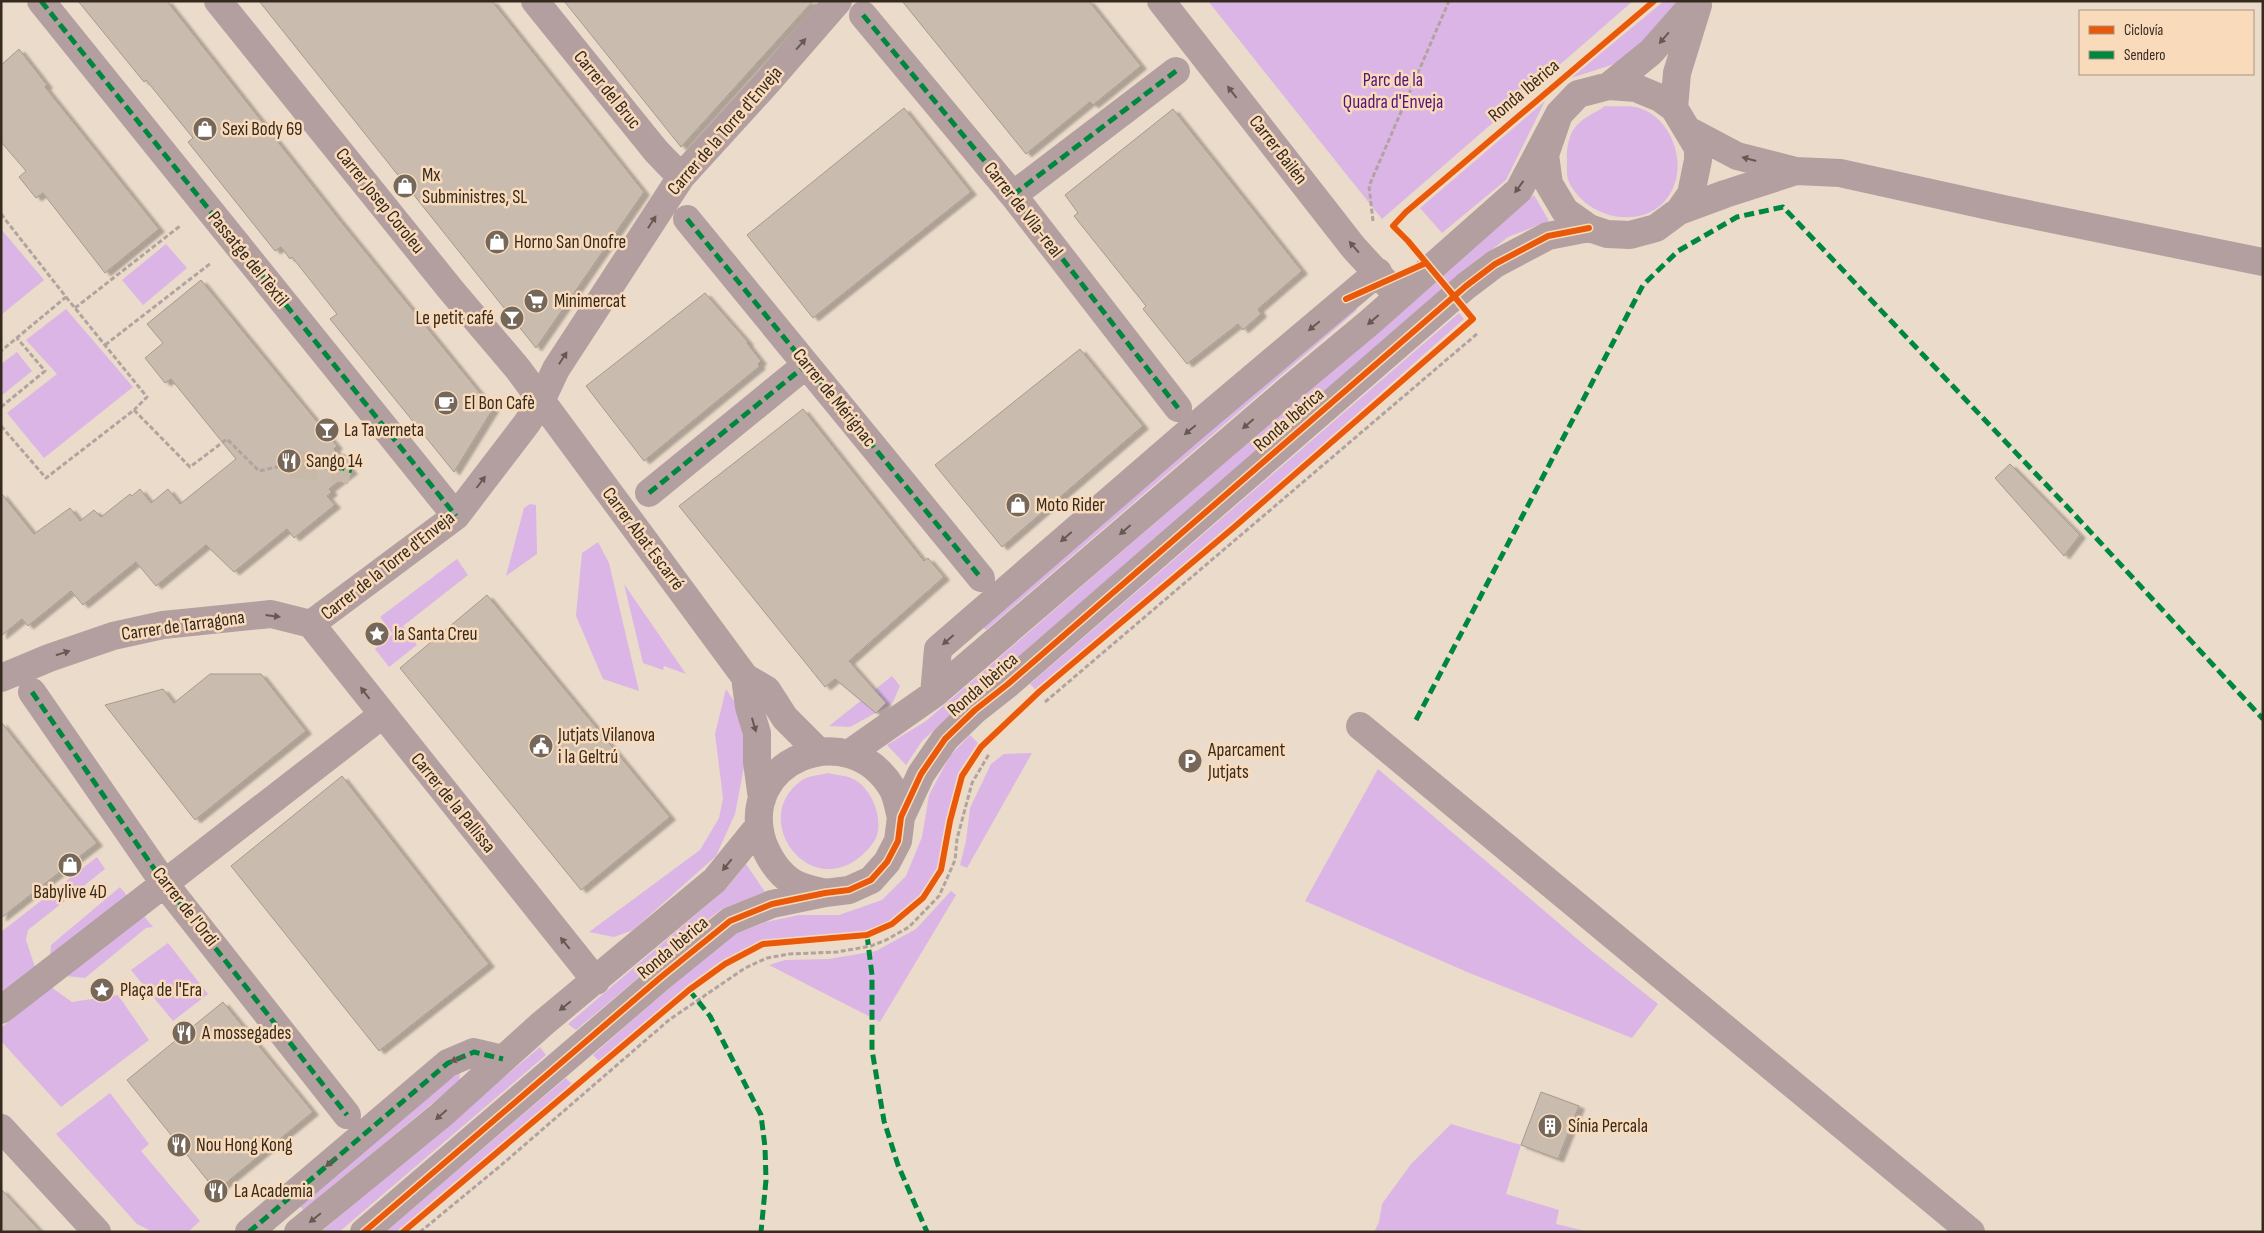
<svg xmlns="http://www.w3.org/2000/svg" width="2264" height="1233" font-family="'Sofia Sans Condensed',sans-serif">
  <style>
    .green { fill: #dbb5e6 }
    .building { fill: #c9bcae; stroke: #a69a8d; filter: url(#shadow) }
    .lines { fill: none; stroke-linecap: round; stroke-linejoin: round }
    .minor-tunnel { stroke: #c7b8a8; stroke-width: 28; stroke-dasharray: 28 14; stroke-linecap: butt }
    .path { stroke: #b2a3a0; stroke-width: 3; stroke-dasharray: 5 2.5; stroke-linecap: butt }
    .minor { stroke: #b39fa0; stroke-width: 28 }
    .quiet { stroke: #00873e; stroke-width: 5; stroke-dasharray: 10 5; stroke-linecap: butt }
    .cycleway-casing { stroke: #f9dbbc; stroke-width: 9 }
    .cycleway { stroke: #e8590c; stroke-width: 6 }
    .oneway { fill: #675952 }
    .labels { text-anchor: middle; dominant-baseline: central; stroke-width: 5; stroke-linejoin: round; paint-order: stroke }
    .park-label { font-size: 19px; fill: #521578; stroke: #f9dbbc }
    .street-label { font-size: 19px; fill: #352a1e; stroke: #f9dbbc }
    .poi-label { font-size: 19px; fill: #352a1e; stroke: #f9dbbc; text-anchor: start }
  </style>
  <defs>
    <filter id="shadow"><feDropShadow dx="5.5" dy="3" stdDeviation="1" flood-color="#0004"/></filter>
  </defs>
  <rect width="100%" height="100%" fill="#ebdbca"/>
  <path class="green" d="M1208,1H1633L1382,219Z
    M1664,1H1678L1630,59L1571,78Z
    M1545,101L1506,180L1442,233L1420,208Z
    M1605,106C1616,107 1629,105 1639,108C1667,116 1683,152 1676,179C1663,232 1591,227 1569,182C1566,176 1567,167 1567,160C1566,149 1569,133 1577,125C1584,117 1597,112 1605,106Z
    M1534,195L1549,221L1508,237L1470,267L955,711L922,741L906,765L887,745L926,721Z
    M1,229L44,280L1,315Z
    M166,244L187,268L143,305L122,280Z
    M1352,303L1357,310L986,630L978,623Z
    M66,309L133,387L44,458L7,413L57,374L26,340Z
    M1459,313L1464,319L1272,489L1036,690L1030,684Z
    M17,352L32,371L1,396V364Z
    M530,504L536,505L537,554L506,576L524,508Z
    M598,542L609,563L639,691L603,679L576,616L582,553Z
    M457,559L468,575L403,626L417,645L389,667L375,649L393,634L380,617Z
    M624,584L686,674L664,666L663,670L643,663Z
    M892,676L900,686L893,702L883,709L850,727L829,726Z
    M726,689L738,707L745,742L744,767L735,814L716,856L633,930L614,937L589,932L700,850L719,818L723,798L715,734Z
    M970,735L978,743L958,773L948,814L938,868L919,896L892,921L865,931L761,941L724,959L688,985L599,1061L593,1055L681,978L735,934L766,922L799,915H839L882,900L906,876L922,837L929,795L950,756Z
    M1032,753L967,868L960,865L966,841L970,808L991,764L1004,754Z
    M1378,769L1589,949L1658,1004L1632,1038L1467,972L1305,901Z
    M828,773C835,775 844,775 851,778C872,786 887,824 873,843C820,914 743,822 802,780C808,776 820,775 828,773Z
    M97,857L105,869L28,930L26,940L35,967L1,993V932Z
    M746,864L765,892L722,909L711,917L576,1030L568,1024L727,888Z
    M120,887L153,927L146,928L85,978L66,976L50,960L51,945Z
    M951,891L956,895L880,1022L769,965L785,960L829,959L876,951L916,929Z
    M168,943L208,994L173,1021L131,970Z
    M51,987L72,1002L118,995L149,1040L61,1107L1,1041V1028Z
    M540,1047L546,1055L339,1232H321Z
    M453,1071L460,1073L459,1081L304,1210L296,1203Z
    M566,1078L572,1084L396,1232H385Z
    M110,1093L149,1144L141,1151L200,1221L188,1232H153L137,1224L56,1134Z
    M1451,1124L1521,1145L1506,1194L1559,1210L1556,1224L1590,1232H1374L1379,1222L1382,1204L1411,1164Z"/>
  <path class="building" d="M78,1H167L338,218L493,409L454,472L330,319L337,314L292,257L290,259L281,247L275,251L188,142L193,138L146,80L144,82Z
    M259,1H492L644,192L536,348Z
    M564,1H813L681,147Z
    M902,1H1089L1141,66L1093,105L1090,102L1026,154Z
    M19,49L47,85L45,87L159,229L105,273L43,193L36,198L19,177L26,171L1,142V65Z
    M904,108L971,192L813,318L747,235Z
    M1173,109L1302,271L1258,309L1261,314L1243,330L1238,324L1187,364L1143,309L1146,306L1074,216L1078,213L1065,195Z
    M201,280L337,446L334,449L352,471L329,489L332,492L327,496L335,505L294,538L287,529L234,572L206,545L156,586L136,562L83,605L71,591L28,626L22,619L1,636V493L34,534L70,508L80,521L94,510L101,517L130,494L132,496L140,489L151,503L168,489L180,504L236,459L171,379L165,383L145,358L163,343L147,324Z
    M705,293L748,342L747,343L761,361L758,364L760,366L644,461L586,386Z
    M1080,349L1143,426L1002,547L935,465Z
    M803,409L924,561L928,558L944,577L849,661L886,703L876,713L835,679L825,687L679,506Z
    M2010,464L2080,535L2064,556L1995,478Z
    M487,595L670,817L581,890L400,668Z
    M210,674H261L306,731L195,820L105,705L163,689L174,703Z
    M1,722L97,843L1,918Z
    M342,776L489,964L379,1051L231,866Z
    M223,1002L313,1112L216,1191L127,1080Z
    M1541,1092L1579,1106L1558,1159L1521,1145Z
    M1,1189L41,1232H1Z"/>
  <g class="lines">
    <path class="minor-tunnel" d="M290,464L343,468L352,471"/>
    <path class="path" d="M1,214L66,297L1,351
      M1373,221L1369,186L1449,1
      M66,297L147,397L134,410
      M75,308L180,226
      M105,345L211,263
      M1,407L45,371L17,338
      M1,426L46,478L134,410L190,467L227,439L259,471L290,464
      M1045,702L1478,333
      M420,1232L499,1167L669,1020L745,968L767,958L789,954L837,952L871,946L886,940L909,927L939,896L945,883L955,860L957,839L972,783L989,754"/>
    <path class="minor" d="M41,1L456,516
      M218,1L451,290L518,369L745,677L767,690L785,718L818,751
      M535,1L656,151L681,177
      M1161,1L1354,248L1389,286
      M863,15L1013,195L1178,408
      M1609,86L1651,52L1696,1
      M1674,108L1677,73L1698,5
      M1688,130L1737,156L1796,171L1840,173L2003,209L2263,262
      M1013,195L1176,71
      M1679,211L1725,194L1796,171
      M687,219L981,578
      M649,493L806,365
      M311,624L456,516L527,423L541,401L556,369L681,177L764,86L838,1
      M311,624L596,981
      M745,677L749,707L757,733V762L762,799
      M1,678L49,658L113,636L163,625L271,614L311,624
      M32,692L164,883L347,1115
      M934,694L938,649L1193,428L1378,272
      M1360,726L1971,1232
      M850,753L934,694L1286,392L1370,322L1519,190L1559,114L1578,94L1609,86L1636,88L1660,98L1674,108L1698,148V160L1691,194L1679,211L1656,228L1630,235L1607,234L1589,228L1565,211L1549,184L1545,155L1559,114
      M825,893C815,890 801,888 792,882C778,873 769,858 763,843C736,761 848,715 892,788C897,796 898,808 901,817
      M1,1010L382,715
      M1,1128L97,1232
      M249,1232L448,1063L474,1052L503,1059
      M298,1232L441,1115L542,1024L715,880L758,827
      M364,1232L661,977L730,921L772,904L825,893L849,890L871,880L887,862L898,841L901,817L921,774L945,739L975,710L1008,684L1466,286L1495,264L1548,236L1589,228"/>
    <path class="quiet" d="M41,1L456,516
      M863,15L1013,195L1178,408
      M1013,195L1176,71
      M687,219L981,578
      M290,464L343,468L352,471
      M649,493L806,365
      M32,692L164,883L347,1115
      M1416,720L1643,285L1678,251L1737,217L1783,207L2074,514L2263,719
      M867,935L872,975V1050L884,1121L898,1165L927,1232
      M689,990L710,1016L761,1115L765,1147L766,1180L761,1232
      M249,1232L448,1063L474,1052L503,1059"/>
    <defs>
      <path id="cycleway" d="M1346,299L1426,263
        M364,1232L661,977L730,921L772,904L825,893L849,890L871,880L887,862L898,841L901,817L921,774L945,739L975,710L1008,684L1466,286L1495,264L1548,236L1589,228
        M403,1232L689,990L725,964L763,944L867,935L892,924L923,898L941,870L950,821L962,776L981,747L1040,691L1232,529L1473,319L1408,241L1393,226L1406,212L1654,1"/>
    </defs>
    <use href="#cycleway" class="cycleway-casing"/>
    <use href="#cycleway" class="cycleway"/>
  </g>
  <defs><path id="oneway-solid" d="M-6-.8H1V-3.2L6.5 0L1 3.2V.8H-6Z" transform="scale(1.25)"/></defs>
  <g class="oneway">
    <use href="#oneway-solid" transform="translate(1664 38) rotate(131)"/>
    <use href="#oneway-solid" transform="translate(801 44) rotate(-49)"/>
    <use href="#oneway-solid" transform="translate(1232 92) rotate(-128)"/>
    <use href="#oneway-solid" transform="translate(1749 159) rotate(-165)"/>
    <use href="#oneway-solid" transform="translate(1519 187) rotate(126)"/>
    <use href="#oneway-solid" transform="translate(652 222) rotate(-57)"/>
    <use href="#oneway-solid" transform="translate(1354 247) rotate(-131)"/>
    <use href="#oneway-solid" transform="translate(1373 320) rotate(139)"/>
    <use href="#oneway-solid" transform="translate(1314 326) rotate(140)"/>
    <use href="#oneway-solid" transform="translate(563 358) rotate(-57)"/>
    <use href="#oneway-solid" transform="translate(1248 424) rotate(139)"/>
    <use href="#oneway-solid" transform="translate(1190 430) rotate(140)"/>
    <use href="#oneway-solid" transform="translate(481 482) rotate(-53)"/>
    <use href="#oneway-solid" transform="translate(1125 530) rotate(139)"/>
    <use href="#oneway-solid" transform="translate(1066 537) rotate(139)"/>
    <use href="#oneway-solid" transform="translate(273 616) rotate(7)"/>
    <use href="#oneway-solid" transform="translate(948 640) rotate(139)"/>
    <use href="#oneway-solid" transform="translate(63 653) rotate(-18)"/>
    <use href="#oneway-solid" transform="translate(365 693) rotate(-128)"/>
    <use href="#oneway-solid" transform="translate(754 725) rotate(74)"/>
    <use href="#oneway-solid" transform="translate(727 865) rotate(129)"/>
    <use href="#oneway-solid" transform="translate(565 943) rotate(-129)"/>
    <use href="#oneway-solid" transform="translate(565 1006) rotate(141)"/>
    <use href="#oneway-solid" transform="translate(457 1059) rotate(158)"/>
    <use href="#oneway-solid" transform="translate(441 1115) rotate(139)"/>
    <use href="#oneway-solid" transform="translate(331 1162) rotate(139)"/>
    <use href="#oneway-solid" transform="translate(315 1218) rotate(141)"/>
  </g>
  <defs>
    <symbol id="shop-disc" viewBox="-11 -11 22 22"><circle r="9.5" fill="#75685a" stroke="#f9dbbc"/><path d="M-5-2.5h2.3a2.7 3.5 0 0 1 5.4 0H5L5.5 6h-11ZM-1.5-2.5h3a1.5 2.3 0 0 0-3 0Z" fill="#fff"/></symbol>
    <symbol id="supermarket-disc" viewBox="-11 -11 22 22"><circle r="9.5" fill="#75685a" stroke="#f9dbbc"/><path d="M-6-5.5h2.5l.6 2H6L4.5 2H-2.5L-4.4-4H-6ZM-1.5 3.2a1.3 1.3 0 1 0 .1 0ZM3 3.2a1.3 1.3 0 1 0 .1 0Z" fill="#fff"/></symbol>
    <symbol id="bar-disc" viewBox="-11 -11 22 22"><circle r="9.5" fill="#75685a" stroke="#f9dbbc"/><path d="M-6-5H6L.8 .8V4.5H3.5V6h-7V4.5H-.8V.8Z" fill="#fff"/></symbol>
    <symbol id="cafe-disc" viewBox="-11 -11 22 22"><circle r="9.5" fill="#75685a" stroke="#f9dbbc"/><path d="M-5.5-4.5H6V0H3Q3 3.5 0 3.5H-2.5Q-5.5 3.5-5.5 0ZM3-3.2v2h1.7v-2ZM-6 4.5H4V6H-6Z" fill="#fff"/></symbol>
    <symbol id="restaurant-disc" viewBox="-11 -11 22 22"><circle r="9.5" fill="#75685a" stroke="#f9dbbc"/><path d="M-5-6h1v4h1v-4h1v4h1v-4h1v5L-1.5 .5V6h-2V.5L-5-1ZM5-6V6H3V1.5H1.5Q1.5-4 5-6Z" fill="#fff"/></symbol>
    <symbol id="sight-disc" viewBox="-11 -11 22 22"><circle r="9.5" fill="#75685a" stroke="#f9dbbc"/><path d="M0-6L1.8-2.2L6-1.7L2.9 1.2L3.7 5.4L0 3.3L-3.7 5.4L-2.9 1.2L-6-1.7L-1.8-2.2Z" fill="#fff"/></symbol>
    <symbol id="civic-disc" viewBox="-11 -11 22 22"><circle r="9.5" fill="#75685a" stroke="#f9dbbc"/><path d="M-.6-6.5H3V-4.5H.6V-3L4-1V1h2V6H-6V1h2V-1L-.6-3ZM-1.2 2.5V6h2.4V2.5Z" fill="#fff"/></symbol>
    <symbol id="parking-disc" viewBox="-11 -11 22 22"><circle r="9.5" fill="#75685a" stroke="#f9dbbc"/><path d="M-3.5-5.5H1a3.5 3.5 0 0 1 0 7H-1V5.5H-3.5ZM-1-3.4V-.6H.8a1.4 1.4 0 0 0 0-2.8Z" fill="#fff"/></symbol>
    <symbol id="building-disc" viewBox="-11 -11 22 22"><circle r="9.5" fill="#75685a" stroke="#f9dbbc"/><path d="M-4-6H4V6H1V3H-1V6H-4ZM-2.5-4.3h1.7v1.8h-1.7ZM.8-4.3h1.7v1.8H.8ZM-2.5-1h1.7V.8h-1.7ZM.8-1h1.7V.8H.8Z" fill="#fff"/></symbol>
  </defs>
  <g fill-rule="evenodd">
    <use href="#shop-disc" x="191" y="115" width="28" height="28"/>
    <use href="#shop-disc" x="391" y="172" width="28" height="28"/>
    <use href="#shop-disc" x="483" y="228" width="28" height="28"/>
    <use href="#supermarket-disc" x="522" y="287" width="28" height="28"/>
    <use href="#bar-disc" x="498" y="304" width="28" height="28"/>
    <use href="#cafe-disc" x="432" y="389" width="28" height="28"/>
    <use href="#bar-disc" x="313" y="416" width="28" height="28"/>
    <use href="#restaurant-disc" x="275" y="447" width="28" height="28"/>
    <use href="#shop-disc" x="1004" y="491" width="28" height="28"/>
    <use href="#sight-disc" x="363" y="620" width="28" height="28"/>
    <use href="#civic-disc" x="527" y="732" width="28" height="28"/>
    <use href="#parking-disc" x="1176" y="747" width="28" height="28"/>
    <use href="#shop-disc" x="56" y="851" width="28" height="28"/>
    <use href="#sight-disc" x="88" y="976" width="28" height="28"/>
    <use href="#restaurant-disc" x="170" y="1019" width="28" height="28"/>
    <use href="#building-disc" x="1536" y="1112" width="28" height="28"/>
    <use href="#restaurant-disc" x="165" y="1131" width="28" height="28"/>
    <use href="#restaurant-disc" x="202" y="1177" width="28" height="28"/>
  </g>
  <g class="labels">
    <g class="park-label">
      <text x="1393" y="80">Parc de la<tspan x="1393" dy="22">Quadra d'Enveja</tspan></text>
    </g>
    <g class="street-label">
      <text transform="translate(607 90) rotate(51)">Carrer del Bruc</text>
      <text transform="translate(1524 91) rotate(-40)">Ronda Ibèrica</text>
      <text transform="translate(725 131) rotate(-49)">Carrer de la Torre d'Enveja</text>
      <text transform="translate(1278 150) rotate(52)">Carrer Bailén</text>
      <text transform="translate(380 201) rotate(51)">Carrer Josep Coroleu</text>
      <text transform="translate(1023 210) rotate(52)">Carrer de Vila-real</text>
      <text transform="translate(248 259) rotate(51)">Passatge del Tèxtil</text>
      <text transform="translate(834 398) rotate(51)">Carrer de Mérignac</text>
      <text transform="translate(1289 420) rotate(-41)">Ronda Ibèrica</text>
      <text transform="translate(643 539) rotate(53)">Carrer Abat Escarré</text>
      <text transform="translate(388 566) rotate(-38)">Carrer de la Torre d'Enveja</text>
      <text transform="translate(183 626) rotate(-8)">Carrer de Tarragona</text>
      <text transform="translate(983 685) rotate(-41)">Ronda Ibèrica</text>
      <text transform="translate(453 803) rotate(51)">Carrer de la Pallissa</text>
      <text transform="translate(185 907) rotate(52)">Carrer de l'Ordi</text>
      <text transform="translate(673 948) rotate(-40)">Ronda Ibèrica</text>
    </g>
    <g class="poi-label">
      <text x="222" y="129">Sexi Body 69</text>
      <text x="422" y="175">Mx<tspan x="422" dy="22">Subministres, SL</tspan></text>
      <text x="514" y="242">Horno San Onofre</text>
      <text x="554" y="301">Minimercat</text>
      <text x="494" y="318" text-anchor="end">Le petit café</text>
      <text x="464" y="403">El Bon Cafè</text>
      <text x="344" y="430">La Taverneta</text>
      <text x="306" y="461">Sango 14</text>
      <text x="1036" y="505">Moto Rider</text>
      <text x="394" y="634">la Santa Creu</text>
      <text x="558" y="735">Jutjats Vilanova<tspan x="558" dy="22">i la Geltrú</tspan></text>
      <text x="1208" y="750">Aparcament<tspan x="1208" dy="22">Jutjats</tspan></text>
      <text x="70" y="892" text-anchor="middle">Babylive 4D</text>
      <text x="120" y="990">Plaça de l'Era</text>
      <text x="202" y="1033">A mossegades</text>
      <text x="1568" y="1126">Sínia Percala</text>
      <text x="196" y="1145">Nou Hong Kong</text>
      <text x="234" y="1191">La Academia</text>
    </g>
  </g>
  <rect width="2264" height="1233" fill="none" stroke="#352a1e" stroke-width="5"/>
  <rect x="2079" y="10" width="175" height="65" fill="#f9dbbc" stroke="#ab947d"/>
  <rect x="2089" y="26" width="25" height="8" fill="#e8590c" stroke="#ab947d"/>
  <text x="2124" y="35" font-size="15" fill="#352a1e">Ciclovía</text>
  <rect x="2089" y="51" width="25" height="8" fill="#00873e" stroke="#ab947d"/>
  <text x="2124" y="60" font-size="15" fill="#352a1e">Sendero</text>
</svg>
